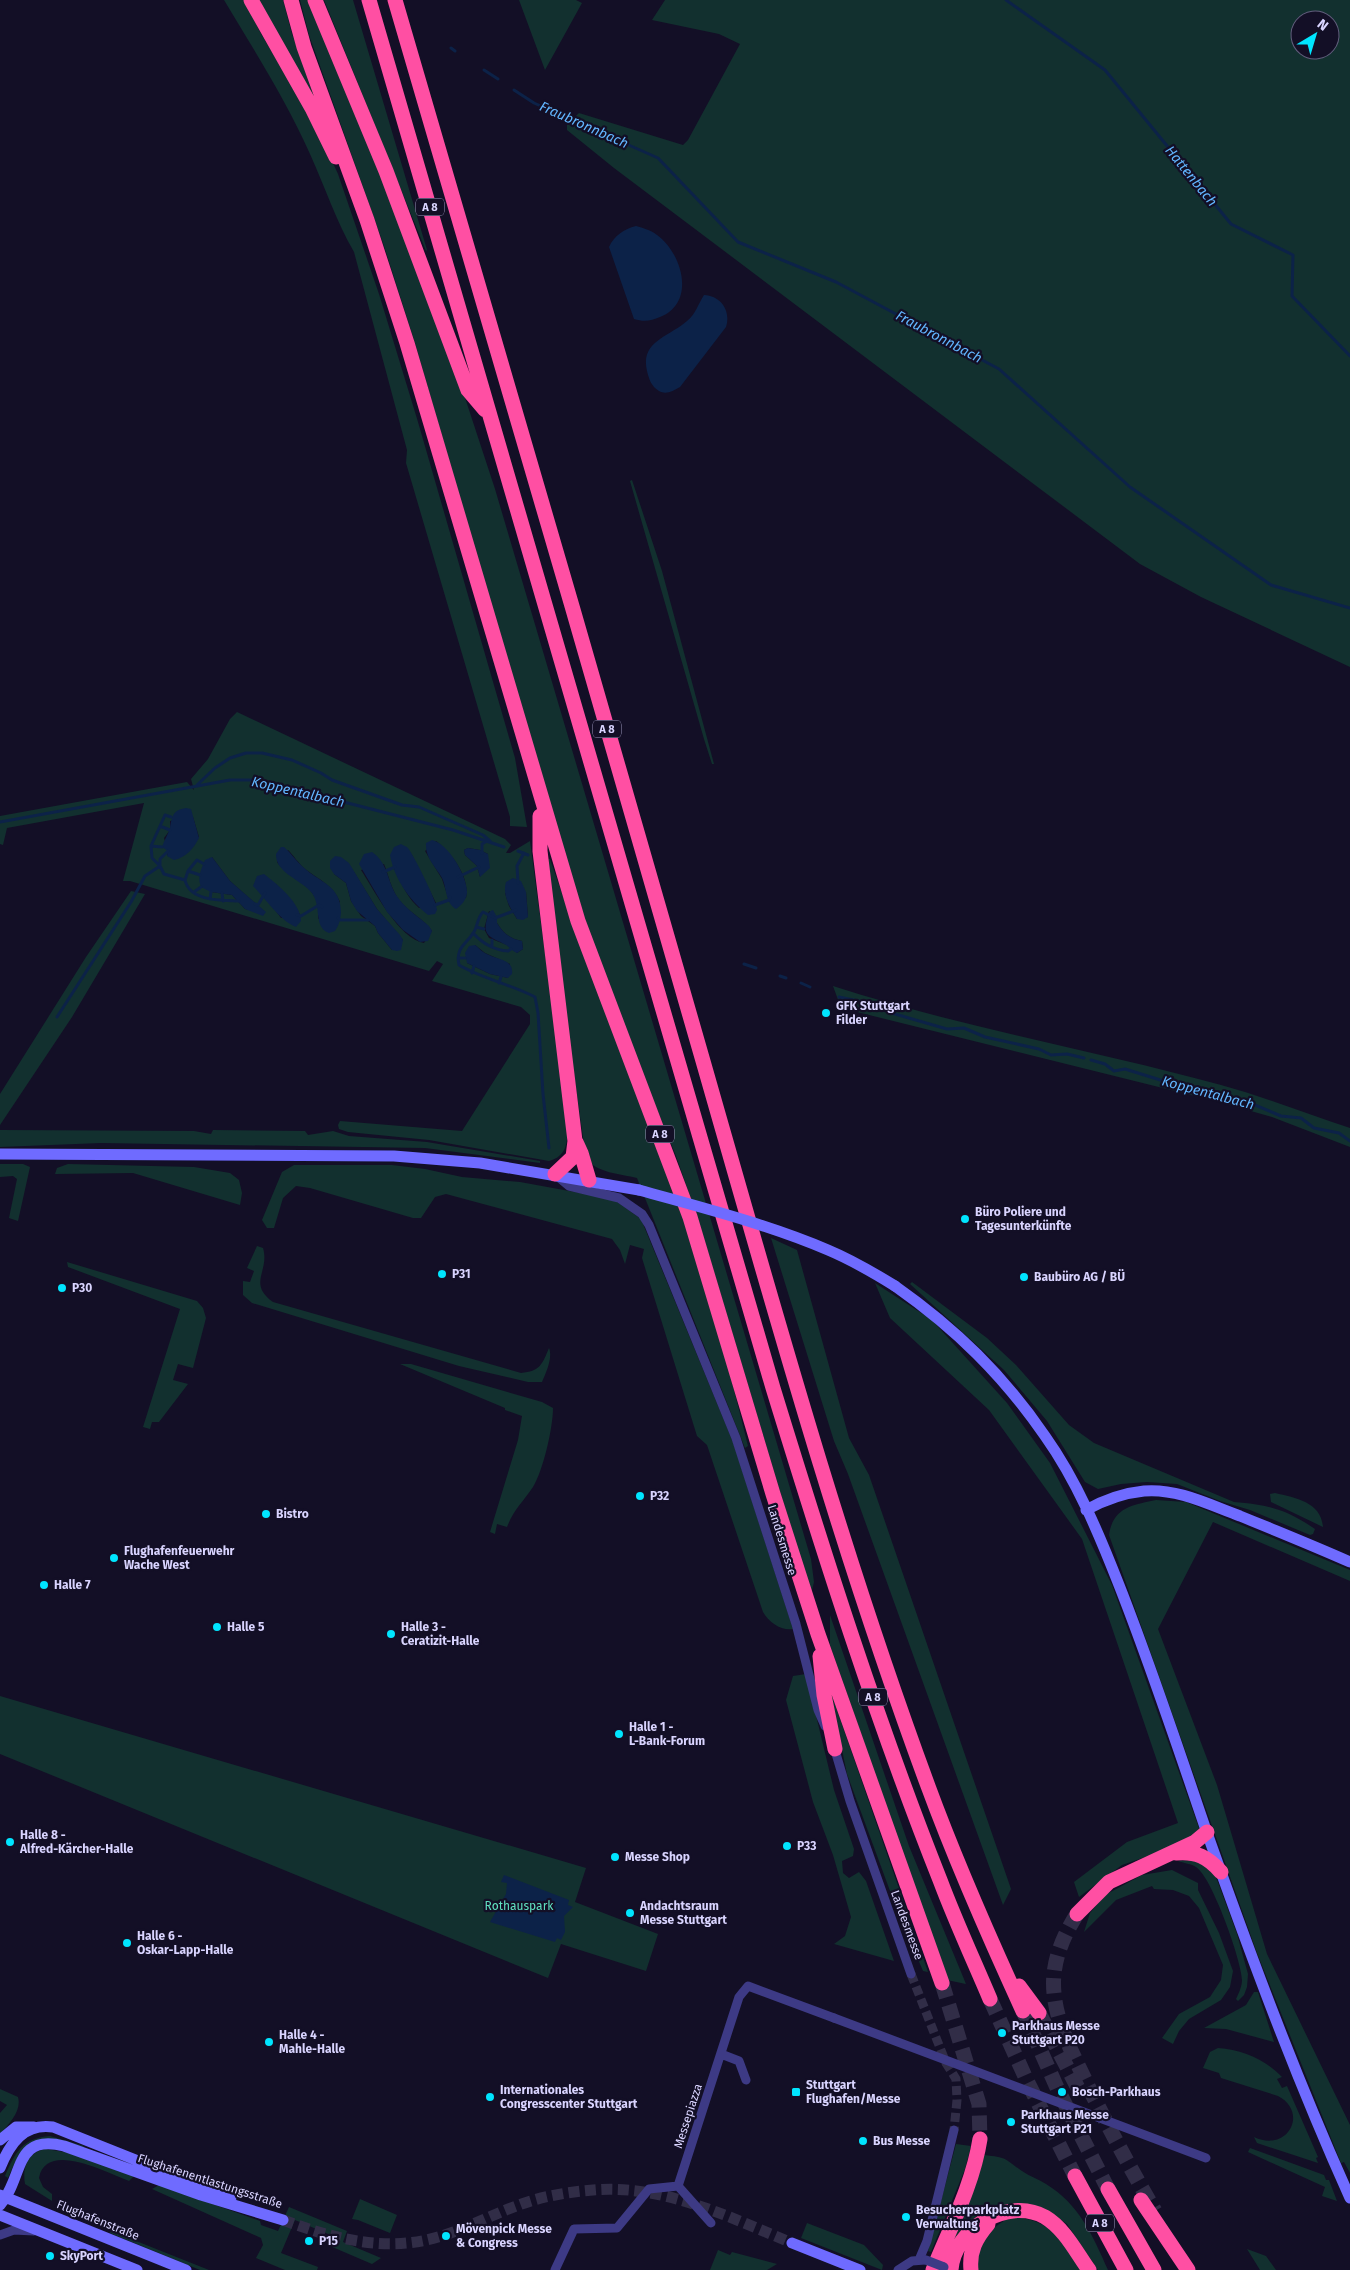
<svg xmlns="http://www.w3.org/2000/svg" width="1350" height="2270" font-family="'Fira Sans',sans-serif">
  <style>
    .green { fill: #12302f; fill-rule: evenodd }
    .water { fill: #0c2248 }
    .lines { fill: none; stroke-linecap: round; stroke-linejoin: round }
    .stream { stroke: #0c2248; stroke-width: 3 }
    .street-tunnel { stroke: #312d47; stroke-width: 9; stroke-dasharray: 9 4.5; stroke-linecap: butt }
    .secondary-tunnel { stroke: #312d47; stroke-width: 11; stroke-dasharray: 11 5.5; stroke-linecap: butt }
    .highway-tunnel { stroke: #312d47; stroke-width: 15; stroke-dasharray: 15 8; stroke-linecap: butt }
    .street { stroke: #3d3a85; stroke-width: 9 }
    .secondary { stroke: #6f6bff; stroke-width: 11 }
    .highway { stroke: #ff4fa3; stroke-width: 15 }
    .street-bridge { stroke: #3d3a85; stroke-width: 9 }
    .secondary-bridge { stroke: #6f6bff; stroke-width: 11 }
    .poi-dot { fill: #00e5ff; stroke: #130f26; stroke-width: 2 }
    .labels { text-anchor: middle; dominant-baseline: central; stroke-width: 4.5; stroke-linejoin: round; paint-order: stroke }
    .shield { fill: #130f26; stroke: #9e99be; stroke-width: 1 }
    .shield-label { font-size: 11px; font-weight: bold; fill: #d9d4ff }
    .poi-label { font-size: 12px; font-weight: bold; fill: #d9d4ff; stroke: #130f26; text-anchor: start }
    .street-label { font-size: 12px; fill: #d9d4ff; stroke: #130f26 }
    .park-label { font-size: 12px; fill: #5fe0c0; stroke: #130f26 }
    .water-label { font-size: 14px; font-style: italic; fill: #62b6ff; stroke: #130f26 }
  </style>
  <rect width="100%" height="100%" fill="#130f26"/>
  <path class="green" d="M224,0H245L260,32L315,124L338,174L379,294L418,422L515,758L527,827L510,826V817L406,463L407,450L354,252C336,221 325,187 310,154C286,100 254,50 224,0Z
    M258,0H283L292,34L318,102H315Z
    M300,0H308L398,215L448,346L495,489L811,1559L814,1582L811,1594L698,1219L676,1156L614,1004L569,875L415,343L384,246L309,35Z
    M324,0H353L427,250L426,251Z
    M519,0H576L582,3L545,70Z
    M665,0H1350V667L1201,597L1140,564L614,168L567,130V124L579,113L683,145L688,140L740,44L719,34L652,20ZM1300,20H1330V50H1300Z
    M632,480L662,571L714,764H712L704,739L630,481Z
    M237,712L505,839L511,845L506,853H510L530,841L568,1127C567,1143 567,1156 549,1161L429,1140L348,1132L339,1129L338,1125L340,1121L462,1131L530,1024V1015L521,1007L432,981L443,964L437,961L429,971L130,881H123L144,803L7,828L3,845L0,844V816L187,782L194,790L191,779L208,759L230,719ZM193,817L199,837L167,856L168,851L164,838L170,830V821ZM436,841C452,854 470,876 466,898L449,900L442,879L425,851ZM468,848L480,850L488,854L480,877L477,866L465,855L464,850ZM288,850C294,856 299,864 305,869C318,879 333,885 340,902L318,919C318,914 320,908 318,904C312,883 288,878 277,862ZM412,855L437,905L419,908C409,899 403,888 398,875ZM212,857L230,881L265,912L245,909L232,895L211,892ZM384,864C389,876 391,890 400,901C409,912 424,919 432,931L424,943C399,939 374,890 361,870ZM354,872L377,909L403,940L392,950L378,933L375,926L361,916L351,901L346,883L334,874ZM276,884L290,899L301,916L281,918L270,903ZM526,892L528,917L517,919L509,906L505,893ZM489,911L497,917V923C503,933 510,939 522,941L523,949L517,953L507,945L489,938L484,929ZM475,945L485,953L510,964L508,978L490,974L467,963Z
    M548,859H550C585,962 627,1062 665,1163C699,1255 725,1351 748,1446L745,1448L637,1178C621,1174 596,1173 586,1158L565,1012Z
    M131,891L145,894L72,1017L0,1125V1094L86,957Z
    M833,986C960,1027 1092,1050 1221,1085C1265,1097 1307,1114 1350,1128V1147L1272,1117L1219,1102L841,1008Z
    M0,1130L194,1131L211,1134L213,1130L305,1131L308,1135L333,1131L349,1136L427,1142L540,1161V1163L425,1148L101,1143L0,1147Z
    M0,1164H23L30,1167L18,1221L9,1218L17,1179L13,1176L0,1177Z
    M68,1164L194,1167L230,1173L239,1180L242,1193L240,1205L133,1173L55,1174L57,1168Z
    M294,1165H392L425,1169L462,1177L520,1182L613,1199L641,1219L733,1442L793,1629C782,1631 769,1623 763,1612L707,1445L697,1436L642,1258L644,1249L630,1245L625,1264L620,1250L612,1239L446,1194L435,1197L421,1218H413L310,1188L296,1186L283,1198L274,1228H267L262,1220L282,1172Z
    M771,1238L797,1250L849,1438L869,1475L1011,1889L1003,1905L848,1474L834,1441Z
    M257,1246L263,1248C270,1272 247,1283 273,1302L521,1373C540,1371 542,1365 549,1348C553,1358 546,1373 542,1382H528L459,1366L252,1303L243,1295V1281L250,1282L254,1271L247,1268Z
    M67,1262L197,1301L203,1308L206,1318L193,1368L178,1364L173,1380L188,1384L159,1422H152L150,1429L143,1427L180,1309L68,1267Z
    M912,1282L987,1338L1016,1365L1069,1425L1094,1443L1234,1502C1269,1505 1286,1509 1315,1529L1313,1534L1310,1535L1250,1510L1220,1501L1177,1484L1147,1482L1121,1484L1098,1489L1085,1482L1047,1421L1004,1370L910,1284Z
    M875,1283L932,1320L1007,1403L1050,1463L1112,1585L1200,1831L1192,1841L1122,1865L1079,1897L1074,1882L1127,1842L1178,1823L1082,1539L989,1410L890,1318Z
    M400,1364H411L542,1402L553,1408C553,1428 543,1471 533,1487C523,1502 514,1509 507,1527L497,1524L495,1534L490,1532L518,1440L522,1416L505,1410V1408Z
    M1275,1493C1296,1498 1321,1502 1323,1527L1271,1502L1270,1494Z
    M1156,1500L1186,1502L1350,1570V1581L1213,1522L1158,1629L1217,1785L1267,1954L1350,2125V2173L1344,2162L1341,2163L1257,1953L1109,1535C1113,1507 1133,1505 1156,1500Z
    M830,1615L909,1846L966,1984L947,1980L830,1645Z
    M806,1674L834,1790L854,1849L853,1856L842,1861L843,1873L849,1878L859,1872L866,1881L894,1961L834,1944L845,1936L851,1917L833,1855L813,1802L786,1700L793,1676Z
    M829,1687L928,1972L923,1971L897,1910L847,1774Z
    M0,1696L586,1868L575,1902L658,1934L646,1971L561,1944L548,1978L0,1754Z
    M1199,1859L1216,1877L1237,1934L1248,1974L1247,1987L1244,1995L1238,2001L1236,1999C1239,1993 1242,1986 1242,1980C1242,1962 1212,1877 1196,1867C1192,1864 1183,1863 1178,1861Z
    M1172,1870L1198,1883V1890L1219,1933L1233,1971L1230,1987L1221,2000L1189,2019L1179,2031L1173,2044L1162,2038L1179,2014L1210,1997L1221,1980L1223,1965L1199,1908L1189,1896L1173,1890L1154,1889L1152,1886L1116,1900L1084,1932L1090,1913L1105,1895L1142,1875Z
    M1254,1992H1258L1274,2042L1226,2029L1204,2028L1246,2005Z
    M1218,2048C1242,2050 1265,2059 1282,2077L1277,2079L1282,2088L1287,2086L1318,2157L1316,2158L1318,2163L1257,2143L1254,2137C1288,2153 1309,2112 1278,2096L1221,2078L1219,2073L1203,2068L1210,2052Z
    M0,2089L18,2097C22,2111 9,2124 0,2134V2113L7,2105L0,2101Z
    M50,2136L84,2146L83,2148C39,2136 28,2131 8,2178L5,2176C15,2152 23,2138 50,2136Z
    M956,2144L971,2146L965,2169L931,2252L928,2251Z
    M1250,2148L1324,2175L1326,2180H1329L1337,2201L1322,2196L1325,2187L1248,2152Z
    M46,2149L70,2153L134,2176L129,2181C107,2173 46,2140 39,2178L43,2187L52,2194V2201L25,2184C22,2167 28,2152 46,2149Z
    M984,2155C1009,2158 1003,2158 1022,2171C1029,2176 1038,2179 1046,2184C1079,2204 1093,2236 1108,2270H1098L1067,2224L1043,2208L1026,2205L953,2242Z
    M159,2185L260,2221L261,2225L278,2231L289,2207L347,2231L343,2242L381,2258L372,2264L330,2246L333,2236L295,2220L281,2253L318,2267L317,2270H285L256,2258L263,2245L261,2238L152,2189Z
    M360,2199L397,2215L390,2233L358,2220L352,2219Z
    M1011,2217C1050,2219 1062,2239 1081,2270H976C974,2246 990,2227 1011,2217Z
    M807,2223L864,2245L883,2265L882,2270L801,2238Z
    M111,2231L209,2270H200L110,2233Z
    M1247,2249L1266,2256L1276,2270H1260Z
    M718,2250L730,2255L732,2252L777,2264L767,2270H710Z"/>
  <path class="water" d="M636,226C643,228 651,230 657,235C683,254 696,303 660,317C651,321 644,322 634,319L609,247C614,236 624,229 636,226Z
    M704,295C722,296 731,312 726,327L680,387C673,391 666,395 659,391C651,386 649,379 647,371C640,341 669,337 687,321C696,314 698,304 704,295Z
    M186,808L191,809L199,838C193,849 187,857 174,860L167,856L168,851L162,847C164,841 168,834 170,828C172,816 173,810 186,808Z
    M432,840C448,843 468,877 467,893C466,900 462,905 456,909C445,903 447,888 442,878C435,866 425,858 426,843Z
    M401,844C404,846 406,846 408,848C414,856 437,901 437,910L435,914L428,915C409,900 394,878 390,855L394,847Z
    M281,847H284C291,853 296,861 303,867C320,883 341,885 341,913C340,921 339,925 335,931L329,933C313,927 322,907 312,893C302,880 275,873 276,854Z
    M468,848L480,850L488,854L490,868L480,877L477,866L465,855L464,850Z
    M372,852C389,863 387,884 399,899C407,910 419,917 429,926L432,931L428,941L420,942L403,930L387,912L359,864L364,854Z
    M335,856L341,857L349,863L377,909L400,935L403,940L401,950L397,951L392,950L378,933L375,926L357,911L351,901L346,883L334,874L330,868V861Z
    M212,857L230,881L266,912L263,916L245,909L232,895L211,892L201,887C197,877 201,870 205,860Z
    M264,874C277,884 301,903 301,921L296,927C279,920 266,899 253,886L257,876Z
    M513,878L521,881L526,892L528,917L523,920L517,919C510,908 502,895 506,882Z
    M493,910L497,917V923C503,933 510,939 522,941L523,949L517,953C512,951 509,946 504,944C491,937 482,936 487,919C488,914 488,912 493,910Z
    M475,945C479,948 483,953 489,955C499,960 514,960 512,974L508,978L490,974L467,963L465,953L469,946Z
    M504,1875L569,1900L568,1905L573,1907L564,1916L565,1932L561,1940L557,1938L555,1942L490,1922L506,1894L507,1883L501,1882Z"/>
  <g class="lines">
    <path class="stream" d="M1006,0L1105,70L1231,224L1293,255L1292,296L1350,356
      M451,48L455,51
      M484,70L498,79
      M514,90L534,103L658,158L738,242L836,282L999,369L1130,487L1271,585L1350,608
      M197,785L215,768L230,758L246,753H262L292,760L321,773L332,780L402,805L419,807L483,835L490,841
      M171,817L165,815L151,846L152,858L160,866L164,874L185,880C190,902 222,900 239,901
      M0,822L230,780H258L453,830L504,847
      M160,826L170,830
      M151,846L162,847
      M518,851L528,855
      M482,853V844L487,841
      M188,871L197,860L204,864
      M383,872L395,867
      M458,877L479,867
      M185,880L188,871L200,875
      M518,883L517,866L524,853
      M194,892L201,887
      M222,893L223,901
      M210,899L211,892
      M255,904L258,905L265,893
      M435,905L449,900L450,897
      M516,910L495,918L483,912C478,917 478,923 475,930C468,944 455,946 459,965C483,979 510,984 535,997L538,1013L543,1094L549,1148
      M297,915L301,916L319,905L322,907
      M338,918L340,920H368
      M476,927L484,929
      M473,933C482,943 494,950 508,951L511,949
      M492,947V940
      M458,958H465
      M744,964L756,968
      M472,973L474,966
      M780,976L786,978
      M499,983L501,977
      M801,983L810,987
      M839,997L877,1005L888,1012L947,1029L964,1028L985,1037L1039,1049L1051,1055L1067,1054L1084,1058
      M57,1017L131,902L145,876L160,866V859L168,851
      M1091,1060L1105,1064L1114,1071L1125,1069L1183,1087H1195L1213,1095L1243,1100L1281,1116L1301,1118L1314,1128L1339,1133L1350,1141"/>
    <path class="street-tunnel" d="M911,1974L946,2063L956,2079L957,2100L954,2130"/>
    <path class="secondary-tunnel" d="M283,2220C332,2238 385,2253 438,2237C466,2229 491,2215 519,2205C542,2196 569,2192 593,2190C663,2184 729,2217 792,2243"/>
    <path class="highway-tunnel" d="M1077,1914C1062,1938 1051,1964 1054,1993C1057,2026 1074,2056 1088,2086C1109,2128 1131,2170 1155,2211
      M942,1983L979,2104L980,2139
      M990,1999L1028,2083L1075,2176
      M1023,2011L1058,2090L1108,2189
      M1039,2013L1080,2092"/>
    <path class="street" d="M557,1176L569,1186L619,1198L642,1214L649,1225L736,1438L796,1624L818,1710L825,1726
      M834,1747L850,1801L911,1974
      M721,2054L739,2061L746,2080
      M678,2186L739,1997L748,1986L834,2018
      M678,2186L711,2223
      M0,2235L14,2230L34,2231
      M919,2260L927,2241L954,2130
      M555,2270L574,2229L617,2228L649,2189L678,2186
      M898,2270L912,2261L925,2260"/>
    <path class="secondary" d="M0,1154L394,1156L480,1163L639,1190
      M895,1286C956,1329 1003,1375 1045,1436C1077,1481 1099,1534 1119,1585C1151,1666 1178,1748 1206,1830C1250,1954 1296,2078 1350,2198
      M1086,1510C1104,1500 1124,1493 1144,1491C1177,1488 1210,1505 1240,1516C1277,1531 1314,1546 1350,1562
      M0,2140L16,2127H34
      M0,2168C10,2143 24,2123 53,2127L231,2198
      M0,2195L186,2270
      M0,2205C24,2178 13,2133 64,2146L201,2195L283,2220
      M0,2215L137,2270
      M792,2243L860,2270"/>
    <path class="highway" d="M251,0L312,108L336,157
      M291,0L304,47L367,220L407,343L578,921L690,1217L773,1494L818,1634L942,1983
      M315,0L386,171L468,390L485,410
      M369,0L773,1388C824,1554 876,1719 940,1880C955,1920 973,1959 990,1999
      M395,0C501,355 602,712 705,1068C774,1309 841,1551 928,1786C956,1862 989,1937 1023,2011
      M540,816V851L575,1141L573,1157L555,1174
      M576,1142L581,1153L589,1180
      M820,1656L824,1695L835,1749
      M1176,1853C1196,1851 1208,1857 1221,1872
      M1077,1914L1109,1882L1195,1842L1207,1832
      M1019,1986L1039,2013
      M1075,2176L1126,2270
      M1108,2189L1154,2270
      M1141,2200L1188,2270
      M933,2270C950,2228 973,2184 980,2139
      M951,2270C954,2229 1008,2196 1045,2217C1065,2229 1076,2252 1089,2270
      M971,2270C969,2251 976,2238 988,2224"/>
    <path class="street-bridge" d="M834,2018L1206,2158
      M926,2260L944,2267"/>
    <path class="secondary-bridge" d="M639,1190C703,1208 767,1224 828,1250C852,1260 874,1273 895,1286"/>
  </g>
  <g class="poi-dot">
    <circle cx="826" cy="1013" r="5"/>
    <circle cx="965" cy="1219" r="5"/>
    <circle cx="442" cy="1274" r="5"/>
    <circle cx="1024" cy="1277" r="5"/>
    <circle cx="62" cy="1288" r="5"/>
    <circle cx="640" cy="1496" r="5"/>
    <circle cx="266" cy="1514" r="5"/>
    <circle cx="114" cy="1558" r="5"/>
    <circle cx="44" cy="1585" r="5"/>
    <circle cx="217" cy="1627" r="5"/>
    <circle cx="391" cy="1634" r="5"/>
    <circle cx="619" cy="1734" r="5"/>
    <circle cx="10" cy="1842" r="5"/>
    <circle cx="787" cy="1846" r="5"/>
    <circle cx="615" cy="1857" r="5"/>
    <circle cx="630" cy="1913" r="5"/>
    <circle cx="127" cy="1943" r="5"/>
    <circle cx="1002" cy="2033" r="5"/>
    <circle cx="269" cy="2042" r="5"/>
    <rect x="791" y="2087" width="10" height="10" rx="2.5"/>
    <circle cx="1062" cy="2092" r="5"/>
    <circle cx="490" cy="2097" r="5"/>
    <circle cx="1011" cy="2122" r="5"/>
    <circle cx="863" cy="2141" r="5"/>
    <circle cx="906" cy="2217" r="5"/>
    <circle cx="446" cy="2236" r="5"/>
    <circle cx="309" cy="2241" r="5"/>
    <circle cx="50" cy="2256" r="5"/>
  </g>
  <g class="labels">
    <g class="shield">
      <rect x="416" y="198.5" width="28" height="17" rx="4"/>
      <rect x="593" y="720.5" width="28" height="17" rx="4"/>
      <rect x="646" y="1125.5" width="28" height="17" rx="4"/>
      <rect x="859" y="1688.5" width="28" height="17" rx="4"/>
      <rect x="1086" y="2214.5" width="28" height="17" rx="4"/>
    </g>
    <g class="shield-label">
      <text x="430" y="207">A 8</text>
      <text x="607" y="729">A 8</text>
      <text x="660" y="1134">A 8</text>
      <text x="873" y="1697">A 8</text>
      <text x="1100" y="2223">A 8</text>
    </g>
    <g class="poi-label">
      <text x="836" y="1006">GFK Stuttgart<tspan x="836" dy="14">Filder</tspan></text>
      <text x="975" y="1212">Büro Poliere und<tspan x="975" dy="14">Tagesunterkünfte</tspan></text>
      <text x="452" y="1274">P31</text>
      <text x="1034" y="1277">Baubüro AG / BÜ</text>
      <text x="72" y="1288">P30</text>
      <text x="650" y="1496">P32</text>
      <text x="276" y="1514">Bistro</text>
      <text x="124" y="1551">Flughafenfeuerwehr<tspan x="124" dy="14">Wache West</tspan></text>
      <text x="54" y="1585">Halle 7</text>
      <text x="227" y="1627">Halle 5</text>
      <text x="401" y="1627">Halle 3 -<tspan x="401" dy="14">Ceratizit-Halle</tspan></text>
      <text x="629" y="1727">Halle 1 -<tspan x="629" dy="14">L-Bank-Forum</tspan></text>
      <text x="20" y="1835">Halle 8 -<tspan x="20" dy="14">Alfred-Kärcher-Halle</tspan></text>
      <text x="797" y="1846">P33</text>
      <text x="625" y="1857">Messe Shop</text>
      <text x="640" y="1906">Andachtsraum<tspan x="640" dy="14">Messe Stuttgart</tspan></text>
      <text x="137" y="1936">Halle 6 -<tspan x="137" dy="14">Oskar-Lapp-Halle</tspan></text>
      <text x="1012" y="2026">Parkhaus Messe<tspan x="1012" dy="14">Stuttgart P20</tspan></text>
      <text x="279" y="2035">Halle 4 -<tspan x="279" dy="14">Mahle-Halle</tspan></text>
      <text x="806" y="2085">Stuttgart<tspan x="806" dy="14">Flughafen/Messe</tspan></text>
      <text x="500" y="2090">Internationales<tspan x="500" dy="14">Congresscenter Stuttgart</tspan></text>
      <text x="1072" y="2092">Bosch-Parkhaus</text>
      <text x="1021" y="2115">Parkhaus Messe<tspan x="1021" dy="14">Stuttgart P21</tspan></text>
      <text x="873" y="2141">Bus Messe</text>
      <text x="916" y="2210">Besucherparkplatz<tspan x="916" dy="14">Verwaltung</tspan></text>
      <text x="456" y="2229">Mövenpick Messe<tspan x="456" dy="14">&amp; Congress</tspan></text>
      <text x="319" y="2241">P15</text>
      <text x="60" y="2256">SkyPort</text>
    </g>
    <g class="street-label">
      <text transform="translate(782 1540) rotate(73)">Landesmesse</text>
      <text transform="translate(907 1925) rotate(70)">Landesmesse</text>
      <text transform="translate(688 2116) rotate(-72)">Messepiazza</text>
      <text transform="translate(210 2181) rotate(18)">Flughafenentlastungsstraße</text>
      <text transform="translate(98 2220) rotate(22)">Flughafenstraße</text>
    </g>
    <g class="park-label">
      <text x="519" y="1906">Rothauspark</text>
    </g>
    <g class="water-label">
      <text transform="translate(584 125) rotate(24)">Fraubronnbach</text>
      <text transform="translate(1191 176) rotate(51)">Hattenbach</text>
      <text transform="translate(939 337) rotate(28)">Fraubronnbach</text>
      <text transform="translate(298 792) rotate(13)">Koppentalbach</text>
      <text transform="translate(1208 1093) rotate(15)">Koppentalbach</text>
    </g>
  </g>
  <g transform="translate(1315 35) rotate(38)"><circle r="24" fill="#130f26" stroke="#625e7d"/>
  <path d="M0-4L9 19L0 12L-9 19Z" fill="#00e5ff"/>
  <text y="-8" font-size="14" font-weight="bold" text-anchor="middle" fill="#d9d4ff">N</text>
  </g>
</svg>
